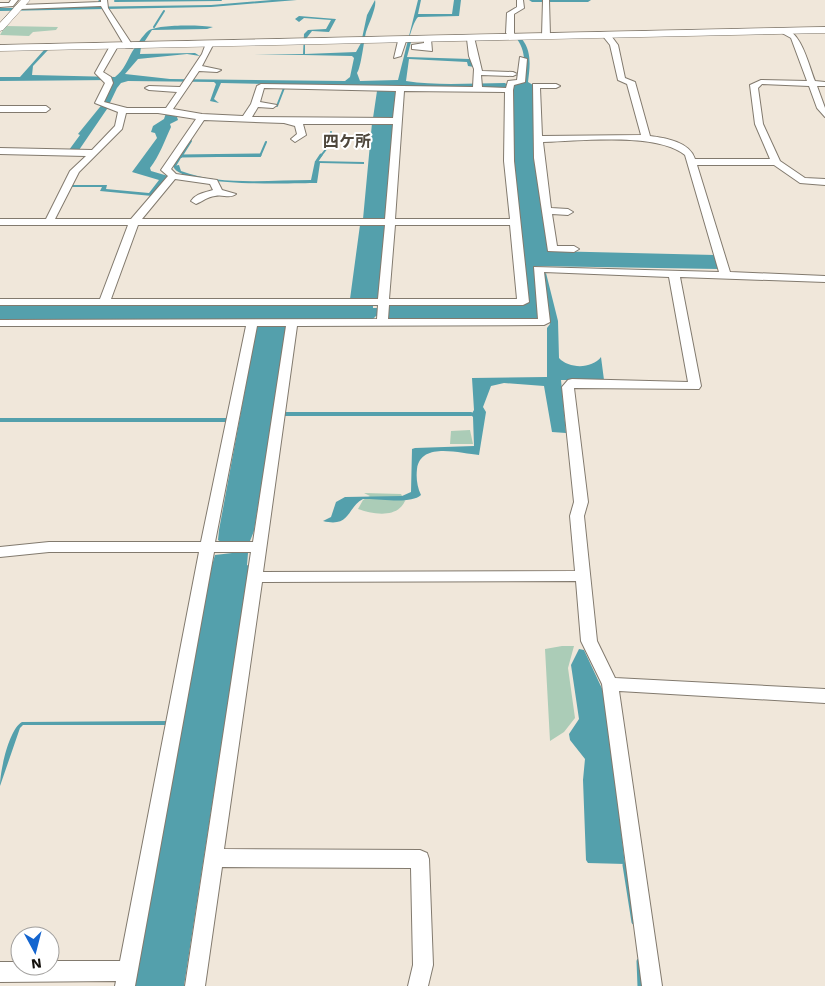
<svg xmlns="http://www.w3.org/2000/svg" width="825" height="986" font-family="'Work Sans','Noto Sans JP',sans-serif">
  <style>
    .green { fill: #abccb7 }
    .water { fill: #54a0ac }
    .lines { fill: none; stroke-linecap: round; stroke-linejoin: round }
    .stream-far3 { stroke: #54a0ac; stroke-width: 2 }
    .stream-far2 { stroke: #54a0ac; stroke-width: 3 }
    .stream-far1 { stroke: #54a0ac; stroke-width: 4 }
    .stream { stroke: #54a0ac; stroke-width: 5 }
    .canal { fill: #54a0ac; fill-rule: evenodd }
    .minor-casing { stroke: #827a6e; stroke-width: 2 }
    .tertiary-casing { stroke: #827a6e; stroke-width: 1 }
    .minor { fill: #fff; fill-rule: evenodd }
    .tertiary { fill: #fff; fill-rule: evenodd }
    .labels { text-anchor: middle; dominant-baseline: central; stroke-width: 4; stroke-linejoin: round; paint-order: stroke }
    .far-quarter-label { font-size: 16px; font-weight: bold; fill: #4e473c; stroke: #fff }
  </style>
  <rect width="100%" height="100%" fill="#f0e7da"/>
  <path class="green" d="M5,26L58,27L56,30L33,32L29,36L0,35Z
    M470,430L473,444H450L451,431Z
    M364,493L401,494L405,501C397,519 372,514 358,509L363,500L370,496Z
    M562,646H574L568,668L575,718L564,732L550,741L545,649Z"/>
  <path class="water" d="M272,0H297L211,7L0,11V8H7L211,5Z
    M375,0C377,7 369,23 366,32C364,40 361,68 357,73L360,81L398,80L418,0H421L418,14H452L454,0H461L459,16L418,17C414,21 411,32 409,38L411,42L407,57L470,59L474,67L468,66L467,62L409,59L406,81C437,86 474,83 505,83L509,86L506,88H475L221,83L214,99L219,103L210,101L216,84L214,82L128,81L121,83L117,88L107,109L79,150H69L80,135L78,134L104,102L113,84L112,80L0,81V77H20L44,50H48L33,66L32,75L115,77C124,70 127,61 132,52C136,46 143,35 148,31C157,24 201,25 213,27L207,29L152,30L141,47L140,54L195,53L200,56L187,54L138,59L125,74L170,79L345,81L350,77L354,58L352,56L254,54H303L304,34L308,30L326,29L331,20L304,18L299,22L295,19L299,16L336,19L329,32L312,31L305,40V54L356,52L361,43L367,15Z
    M517,39H522C532,52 530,66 528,82L533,85L539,183L548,251L715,255L719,269L535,266L541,318L537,320H514V318L389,320L388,317L376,316L372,320L0,319V304H373V308H388L387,305L526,303L524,252L521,242L514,169L513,85L523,82C524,66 527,53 517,39Z
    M377,91H397L394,118H373Z
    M166,113L177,117L178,120L170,124L171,127C165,140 159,157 150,168L151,171L168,176L152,196L100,191L102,187H72V185H107L106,189L149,193L159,180L132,172L157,138L155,133L151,132L153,126L164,119Z
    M372,123L394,124L385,218L363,219Z
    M315,161L364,162V164L320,163L317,183C293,183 180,188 173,166L179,165L181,171C220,186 269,180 311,180Z
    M360,225L386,226L378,299H350Z
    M546,273L558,321L559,358C569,369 592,369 601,357L604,380H561L566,433L552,432L544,386L504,383L491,386L483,407L486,412L479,455C461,454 421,441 417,469C416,478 417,487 421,495C410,505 378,498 363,499C347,507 351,528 323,521L331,517L336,502L345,497L402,496L411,492L412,449L415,448L474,446L473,417L471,415L474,410L472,378L547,377V328L550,324L544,274Z
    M257,325L287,326L254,531L250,541L246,543L221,542L218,540L219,530Z
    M232,553H248L247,565L249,566L184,986H134L212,565L215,555Z
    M579,649L584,650L605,695L625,864L588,863L586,860L583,780L585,759L570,740L569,734L579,719L571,665Z
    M168,721L167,725H23L20,728L0,786C0,771 9,729 22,722Z"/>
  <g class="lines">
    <path class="stream-far3" d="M115,1L221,0
      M99,2L100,0
      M154,27L164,11
      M277,106L284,88
      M180,156H260L266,142
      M181,157L191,141
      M320,157L330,144L331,132"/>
    <path class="stream-far2" d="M180,156L260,155
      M317,161L321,155
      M175,165L181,155"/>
    <path class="stream-far1" d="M284,414H471
      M0,420H228"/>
    <path class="stream" d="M625,865L634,922
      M639,961L640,986"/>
    <path class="canal" d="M529,0H591L588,2H532Z"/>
    <defs>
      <path id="minor" d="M11,0H18L13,6L0,7V3H9Z
        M101,0H107L108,8L133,46L132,48H126L101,6L20,9L17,7L20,5L101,2Z
        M517,0H523L524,8L514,14V33L516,37L512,39L506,33L507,13L517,7Z
        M543,0H549L550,36L546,38L542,36Z
        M782,29C801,28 809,67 815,81L825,82V86H817L825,108V117L817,108L809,86L762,84L758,88L763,124L780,161L805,178L825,179V185L800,183L774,165H697L730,272L825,276V282L680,277L701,386L699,389L574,388L588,502L584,516L597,641L615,678L825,689V703L619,691L662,986H642L602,684L581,641L576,581L262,582L224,849L420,850L427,853L429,859L433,965L428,986H408L413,965L411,868L222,867L205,986H185L251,552H214L135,986H115L116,981L0,982V962H20V966H50V961H120L199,552H49L0,557V547L49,542H201L246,326H0V320L377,319L378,305H0V299H100L128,225H0V219H46L70,171L86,156L0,154V148L92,150L115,126L118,112L95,103L105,83L95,73L110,46L114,44L118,46L103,72L111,77L113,83L104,102L127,108H166L177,92L149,90L145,88L149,86L180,87L202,54L205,46L202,44L206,42L213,45L202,66L221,70L217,72L199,71L173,109L202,114L243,116L251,104L257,86L261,84L473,87L474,69L469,56L467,39L474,37L482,71L513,72L517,74L513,76L481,75L482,87L506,88L508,81L517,80L520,57L527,59L525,82L514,85L513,90L514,161L529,302L523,305H389L388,319H538L534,267L719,272L685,155C657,132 580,141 543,142L551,208L568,209L573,212L568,215L552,214L557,246H574L579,249L574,252L548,251L534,158L533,84H556L560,86L556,88H540L542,136L641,135L627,84L618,80L610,45L602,35L609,33L618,45L625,78L635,82L650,136C666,138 690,142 695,159H770L755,124L750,85L761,80L807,81L791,38L782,33ZM264,88L396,91L393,118L252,117L258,107L273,108L277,105L260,102ZM404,91L505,92L504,161L510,219H395ZM126,113H158L196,119L161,170L168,176L131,219H55L79,172L122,129ZM204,120L284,123L295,126L297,134L291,139L295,142L306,135L303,124H393L385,219H142L175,179L210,184L213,190C204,193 197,193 191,201L196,204C203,201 207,197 215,196C223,194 230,199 236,194L222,190L217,180L176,174L171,169ZM138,225H385L378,299H111ZM395,225H510L517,299H389ZM544,272L669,277L688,382L572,379L568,380L562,387L574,502L570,516L575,571L263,572L297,326L544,325L550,322ZM257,326H286L253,542H215Z
        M424,37L431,39L432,51L412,49V45L424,43Z
        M402,39L406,41L401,56L394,58L398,41Z
        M0,106H46L50,109L46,112H0Z"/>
      <path id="tertiary" d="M21,0H30L3,30L0,31V23Z
        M825,27V33L0,51V45Z"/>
    </defs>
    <use href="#minor" class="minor-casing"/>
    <use href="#tertiary" class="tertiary-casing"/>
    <use href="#minor" class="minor"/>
    <use href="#tertiary" class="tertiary"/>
  </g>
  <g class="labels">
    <g class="far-quarter-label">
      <text x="347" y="141">四ケ所</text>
    </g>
  </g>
  <g transform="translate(35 951) rotate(173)"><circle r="24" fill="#ffffff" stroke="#a19f9d"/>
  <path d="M0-4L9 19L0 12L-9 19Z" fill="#1465cf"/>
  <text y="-8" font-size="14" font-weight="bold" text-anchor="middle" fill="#13100b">N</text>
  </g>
</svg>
